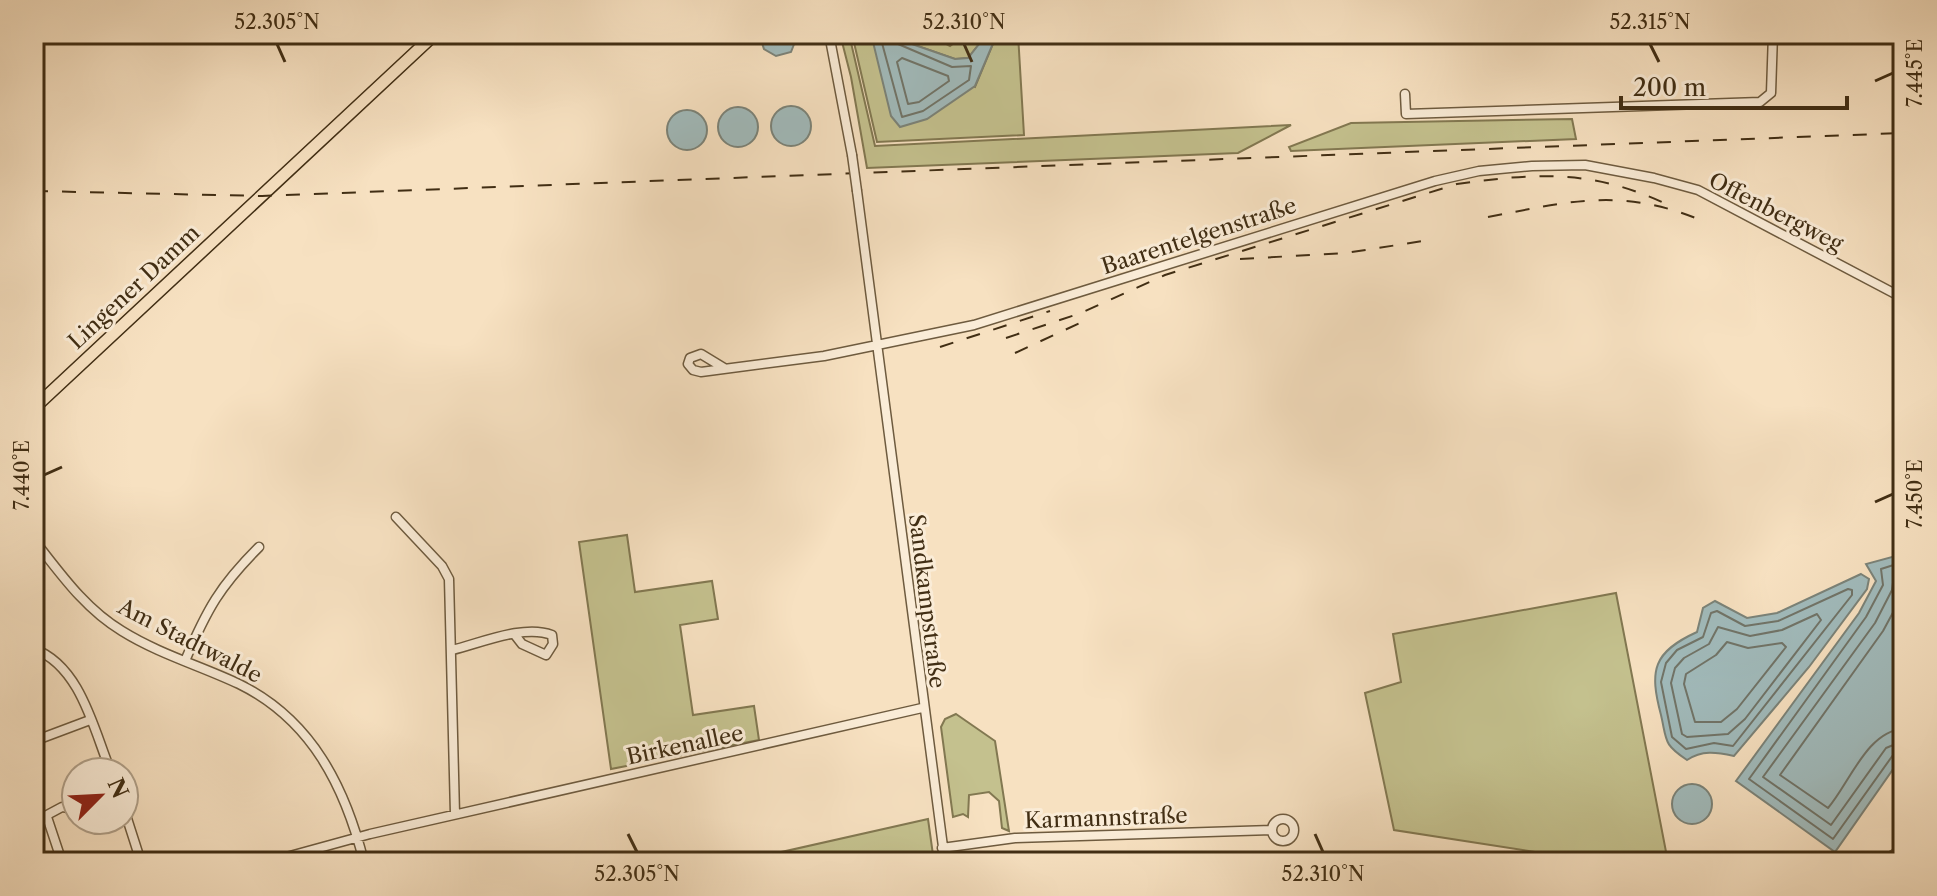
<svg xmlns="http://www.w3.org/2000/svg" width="1937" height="896" font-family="'Libre Caslon Text',serif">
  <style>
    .green { fill: #c4c18e; stroke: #827851; stroke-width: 2 }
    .water { fill: #a1bbbc; stroke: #7b8379; stroke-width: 2 }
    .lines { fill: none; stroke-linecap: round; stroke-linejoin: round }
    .shore { stroke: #717468; stroke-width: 2 }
    .minor-casing { stroke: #6e5b3f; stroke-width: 11 }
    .major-casing { stroke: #412e14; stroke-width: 14 }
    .minor { stroke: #faecd7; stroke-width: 8 }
    .major { stroke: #f7e1c1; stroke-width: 11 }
    .rail { stroke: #412e14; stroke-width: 2; stroke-dasharray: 14 14; stroke-linecap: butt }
    .minor-bridge-casing { stroke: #6e5b3f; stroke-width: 11; stroke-linecap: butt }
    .minor-bridge { stroke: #faecd7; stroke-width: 8 }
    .ticks { fill: none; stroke: #412e14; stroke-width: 3 }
    .labels { text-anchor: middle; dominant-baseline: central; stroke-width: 6; stroke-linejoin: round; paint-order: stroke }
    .street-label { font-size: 22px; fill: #412e14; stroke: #faecd7 }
    .neatline { fill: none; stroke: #412e14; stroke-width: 3 }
    .ticks-label { font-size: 20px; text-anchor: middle; fill: #412e14 }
  </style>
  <rect width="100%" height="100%" fill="#f7e1c1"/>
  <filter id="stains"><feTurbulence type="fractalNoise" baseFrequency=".0025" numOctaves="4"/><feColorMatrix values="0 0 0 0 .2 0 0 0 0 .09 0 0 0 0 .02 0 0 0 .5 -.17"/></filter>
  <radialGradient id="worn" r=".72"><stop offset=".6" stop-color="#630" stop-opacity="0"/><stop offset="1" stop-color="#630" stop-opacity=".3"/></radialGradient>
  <path class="green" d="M840,34H849L875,146L1291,125L1238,153L867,168L851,77Z
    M852,34H881L872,39L975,87L997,34H1018L1024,135L877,142Z
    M883,34H928L950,46L966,34H987L968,58L955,59Z
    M1572,119L1576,139L1291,151L1289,147L1351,123Z
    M627,535L635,592L712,581L718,619L680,625L693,715L754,706L759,740L611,769L579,542Z
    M1616,593L1668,862H1599L1394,830L1365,693L1401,682L1393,634Z
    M956,714L995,741L1009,831L1002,828L999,801L989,792L969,795L968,817L963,814L953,817L941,727L945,719Z
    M928,819L934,862H737Z"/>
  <path class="water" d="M759,34H798L791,52L776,56L764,49Z
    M883,34L955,59L968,58L987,34H997L975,86L927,119L900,127L891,116L872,38Z
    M771 126a20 20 0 1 1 40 0a20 20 0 1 1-40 0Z
    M718 127a20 20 0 1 1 40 0a20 20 0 1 1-40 0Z
    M667 130a20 20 0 1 1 40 0a20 20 0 1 1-40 0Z
    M1903,554V755L1835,852L1736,781L1859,613L1876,581L1866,564Z
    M1861,574L1869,579L1867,589L1809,667L1734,756C1716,752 1702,750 1687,760C1663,744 1667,741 1661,715C1649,670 1653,652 1697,632L1703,608L1715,601L1747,618L1777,613Z
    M1672 804a20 20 0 1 1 40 0a20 20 0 1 1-40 0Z"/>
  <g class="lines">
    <path class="shore" d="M884,38L952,67L971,66L969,80L923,111L902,117L882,43Z
      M902,58L948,76L949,81L919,102L908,104L897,62Z
      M1903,562L1881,569L1883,585L1866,617L1749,779L1833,839L1893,755L1903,752
      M1903,573L1894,576L1892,590L1875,623L1763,777L1831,825L1886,748L1903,741
      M1848,589L1852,590V595L1733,746L1714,743L1686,749L1672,737L1661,682L1666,663L1677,650L1703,637L1711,613L1717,611L1745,626L1778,621Z
      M1903,594L1883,631L1780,775L1828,808C1849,784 1867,731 1903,729
      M1817,614L1821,620L1745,719L1728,734L1687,737L1682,734L1671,683L1675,668L1684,658L1709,644L1718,627L1750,636L1782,630Z
      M1727,642L1748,648L1782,643L1786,647L1737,709L1721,722H1695L1684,684L1686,674L1716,655Z"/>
    <defs>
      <path id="minor" d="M829,34L852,155
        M1405,94L1406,114L1760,102L1771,93L1773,34
        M857,191L945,862
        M724,368L701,354L690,358L688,364L693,370L701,372L824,356L974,325L1435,181L1479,171L1532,166L1585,165L1654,178L1698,190L1903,298
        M396,517L442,566L449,579L455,814
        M34,540C60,573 85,609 122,631C159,654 201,666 239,684C312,720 345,787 364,862
        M34,649C81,666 94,731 111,772
        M452,650C481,643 524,624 552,635L553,644L546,655L522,644L515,635
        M185,661C207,609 220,586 259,547
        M34,741L90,720
        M124,809L141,862
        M47,817L62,862
        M1272 830a11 11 0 1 1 22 0a11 11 0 1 1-22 0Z
        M34,822L62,807L76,809
        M942,848L1015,838L1272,830
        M268,862L370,834L922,708
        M1881,862L1903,849"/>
      <path id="major" d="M34,408L435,34"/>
    </defs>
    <use href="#minor" class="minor-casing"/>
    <use href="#major" class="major-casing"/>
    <use href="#minor" class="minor"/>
    <use href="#major" class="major"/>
    <path class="rail" d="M34,191L262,196L1903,133
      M1488,217C1568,202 1619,187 1698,219
      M1240,259L1346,253L1423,241
      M1006,338L1081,313L1165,275L1457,184C1536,173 1590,169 1664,203
      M940,347L1050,311
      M1015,353L1082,322"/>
    <defs>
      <path id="minor-bridge" d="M852,155L857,191"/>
    </defs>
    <use href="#minor-bridge" class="minor-bridge-casing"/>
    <use href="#minor-bridge" class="minor-bridge"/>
  </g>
  <path class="ticks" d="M277,44L285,62M964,44L972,62M1650,44L1659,62M1875,81L1893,73M44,475L62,467M1875,502L1893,494M628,834L637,852M1315,834L1323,852"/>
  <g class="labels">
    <g class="street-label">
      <text transform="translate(1776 212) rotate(27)">Offenbergweg</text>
      <text transform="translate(1199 236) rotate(-18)">Baarentelgenstraße</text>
      <text transform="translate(134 287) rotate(-43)">Lingener Damm</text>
      <text transform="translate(927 601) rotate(83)">Sandkampstraße</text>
      <text transform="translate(190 641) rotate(27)">Am Stadtwalde</text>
      <text transform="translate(685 745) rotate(-12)">Birkenallee</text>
      <text transform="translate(1106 818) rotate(-2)">Karmannstraße</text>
    </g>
  </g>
  <rect width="1937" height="896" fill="none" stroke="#f7e1c1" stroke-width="88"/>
  <g transform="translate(100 796) rotate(66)"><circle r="38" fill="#faecd7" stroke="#b0a089" stroke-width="2"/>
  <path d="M0-6L14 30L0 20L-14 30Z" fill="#8f2418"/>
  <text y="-12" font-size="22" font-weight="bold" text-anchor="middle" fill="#412e14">N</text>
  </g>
  <path d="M1621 96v12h226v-12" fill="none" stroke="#412e14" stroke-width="4"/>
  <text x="1633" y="96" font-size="24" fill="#412e14" stroke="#faecd7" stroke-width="6" paint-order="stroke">200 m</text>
  <rect x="44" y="44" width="1849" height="808" class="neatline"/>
  <g class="ticks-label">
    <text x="277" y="29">52.305°N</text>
    <text x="964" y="29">52.310°N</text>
    <text x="1650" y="29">52.315°N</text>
    <text transform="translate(1915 73) rotate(-90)" y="7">7.445°E</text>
    <text transform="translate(22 475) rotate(-90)" y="7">7.440°E</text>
    <text transform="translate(1915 494) rotate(-90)" y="7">7.450°E</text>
    <text x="637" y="881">52.305°N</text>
    <text x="1323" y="881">52.310°N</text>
  </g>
  <rect width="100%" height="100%" filter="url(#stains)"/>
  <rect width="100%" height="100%" fill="url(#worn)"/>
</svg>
